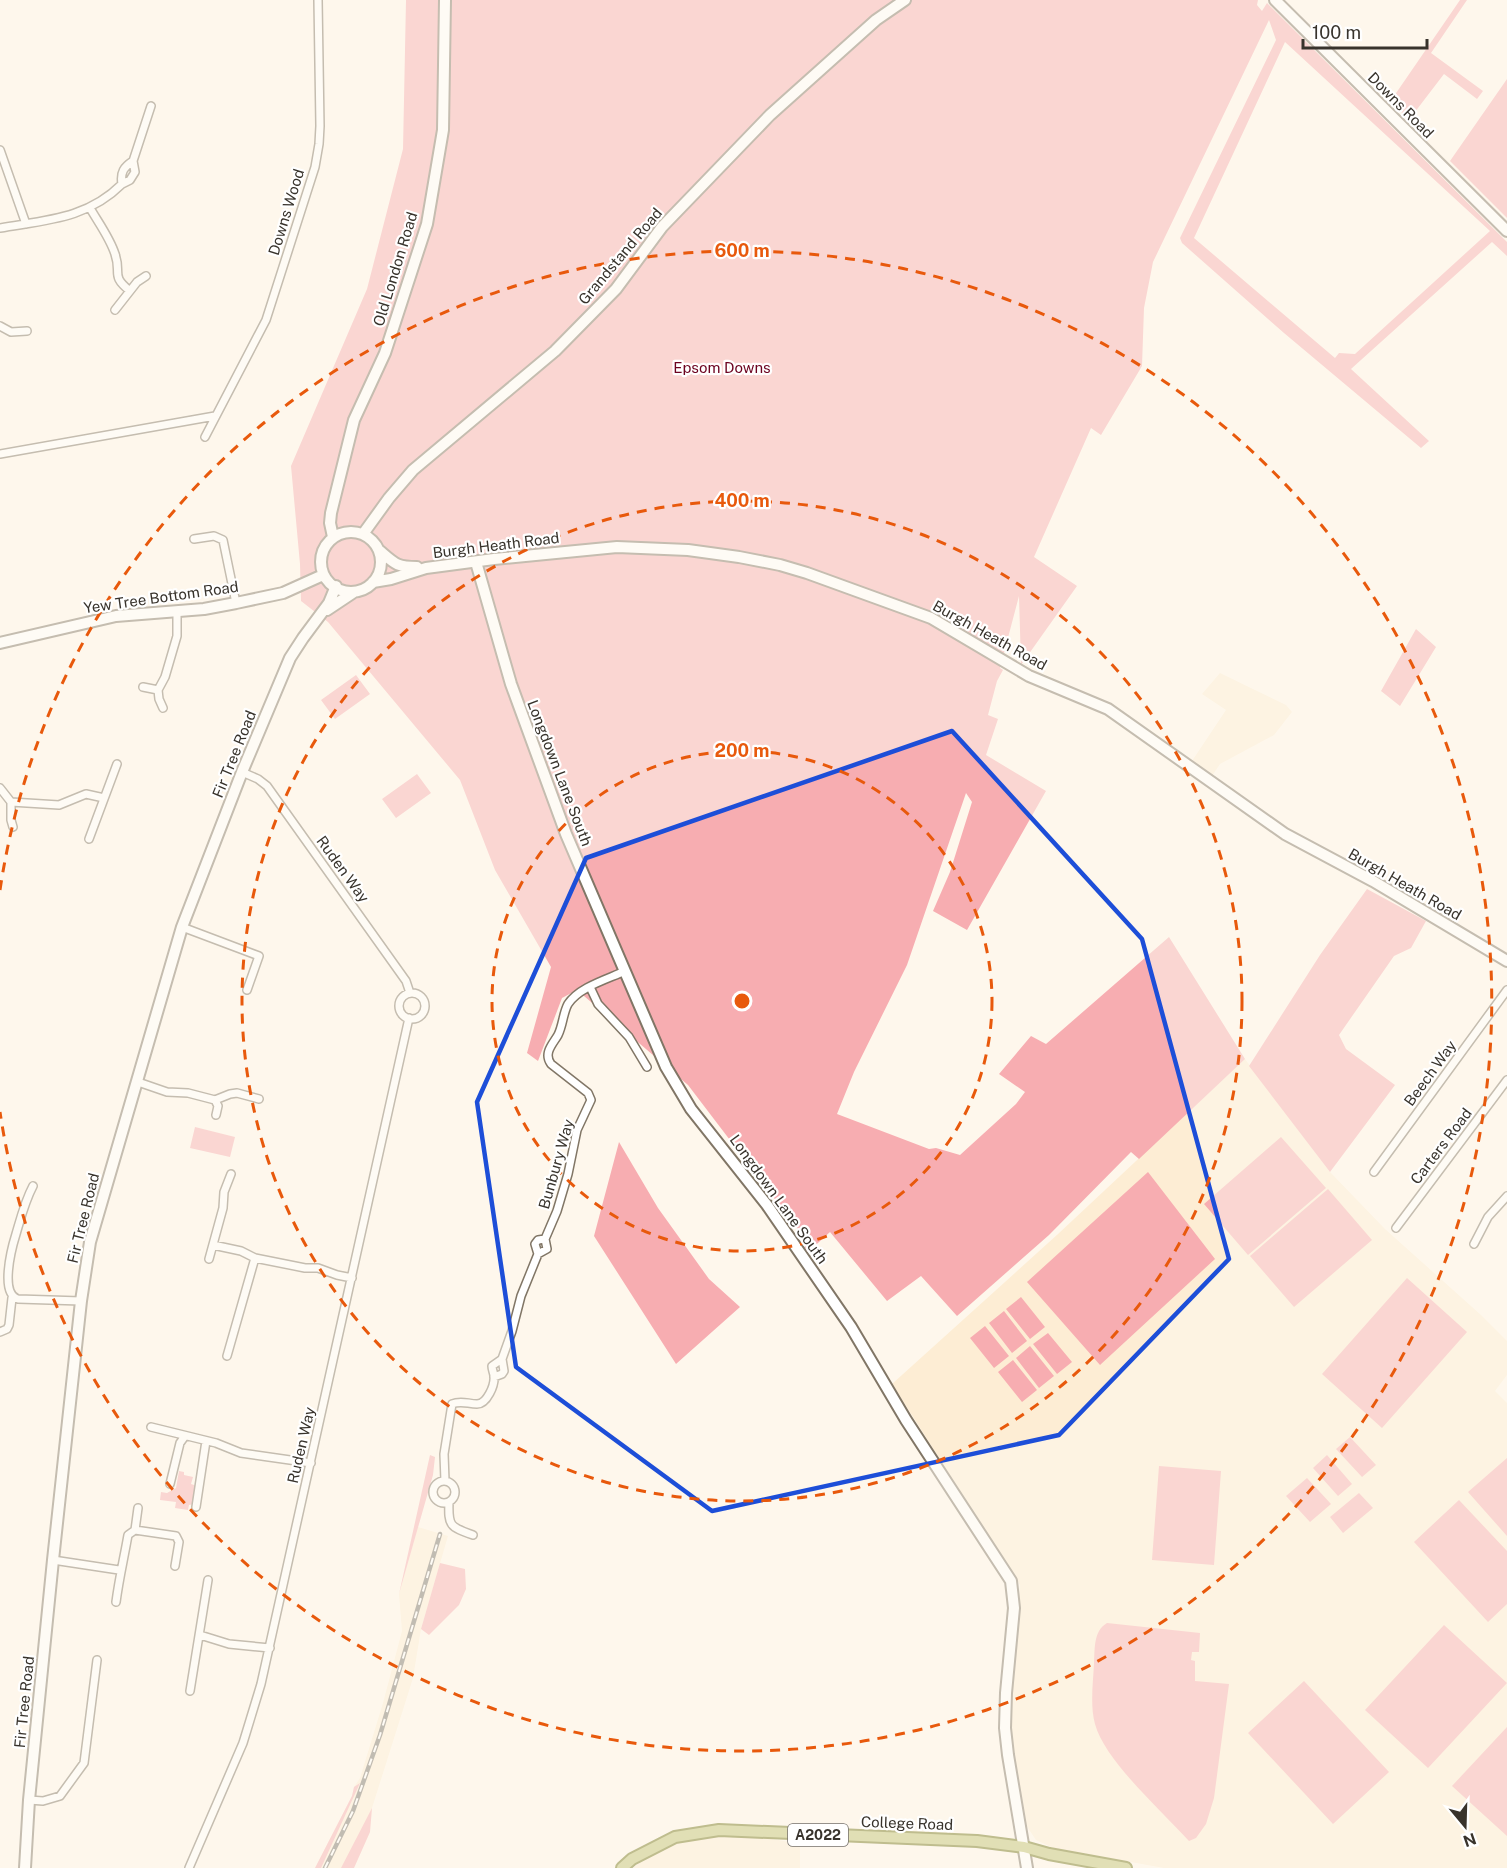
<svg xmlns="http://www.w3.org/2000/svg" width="1507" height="1868" font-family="'Public Sans',sans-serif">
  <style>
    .built { fill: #fdedd4 }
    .green { fill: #f7adb1; fill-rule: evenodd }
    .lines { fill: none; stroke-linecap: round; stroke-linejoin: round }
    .street-casing { stroke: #817666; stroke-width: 10 }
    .secondary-casing { stroke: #817666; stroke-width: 14 }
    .primary-casing { stroke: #73751b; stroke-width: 14 }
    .street { stroke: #fff; stroke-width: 7 }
    .secondary { stroke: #fff; stroke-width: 10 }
    .primary { stroke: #bec171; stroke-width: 10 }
    .rail-casing { stroke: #79736b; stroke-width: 4.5 }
    .rail { stroke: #fff; stroke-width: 2; stroke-dasharray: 7; stroke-linecap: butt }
    .marked { fill: none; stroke: #1d4ed8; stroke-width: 4.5; stroke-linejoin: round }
    .ring { fill: none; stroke: #e8590c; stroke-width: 3; stroke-dasharray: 10 8 }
    .labels { text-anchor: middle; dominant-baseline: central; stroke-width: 4.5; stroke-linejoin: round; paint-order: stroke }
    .shield { fill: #fff; stroke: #74706b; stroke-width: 1.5 }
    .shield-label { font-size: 14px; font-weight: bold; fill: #38332c }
    .street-label { font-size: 15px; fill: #38332c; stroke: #fff }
    .park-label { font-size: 15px; fill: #6c0320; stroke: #fff }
    .centre { fill: #e8590c; stroke: #fff; stroke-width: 3 }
    .ring-label { font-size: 18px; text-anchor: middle; font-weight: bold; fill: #e8590c; stroke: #fff; stroke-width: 4.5; stroke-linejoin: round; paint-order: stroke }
  </style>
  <rect width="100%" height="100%" fill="#fef7ec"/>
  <path class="built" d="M1220,673L1286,705L1292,712L1274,735L1220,764L1212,776L1192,761L1226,710L1202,694Z
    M1245,1059L1330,1172L1385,1229L1481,1315L1507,1341V1375L1495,1391L1507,1403V1868H1164L1053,1848L1036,1840L1026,1825L1007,1718L1020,1585L892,1384L1058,1234Z
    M418,1527L448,1536L421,1629L413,1678L372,1808L347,1868H315L352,1796L354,1787L360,1778L383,1703L402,1631L399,1594Z
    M737,1835L762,1837L800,1844V1868H633L647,1857L677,1843L706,1837Z"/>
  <path class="green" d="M406,0H1258L1257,5L1262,11L1267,3L1507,242V256L1492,242L1351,369L1429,441L1421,448L1284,333L1182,243L1180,238L1276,40L1269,20L1153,262L1144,308L1142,366L1101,435L1091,428L1034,557L1077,586L1021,665L1019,596L1000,668L1003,670L997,681L988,715L998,719L986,755L1046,791L967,930L933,911L950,872L972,802L966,793L907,965L854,1072L837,1114L929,1149L936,1148L960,1155L1016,1104L1025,1092L999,1074L1031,1036L1046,1044L1169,937L1245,1059L1139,1159L1131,1152L1049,1235L957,1316L921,1276L887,1301L830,1232L807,1253L800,1232L688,1085L577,990L562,998L538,1061L527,1053L551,967L495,870L460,780L328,622L301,601L300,564L291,466L367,289L403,149ZM1285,42L1490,231L1355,354L1339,353L1335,358L1194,238Z
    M1460,0H1467L1431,53L1483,91L1477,99L1444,74L1408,121L1392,99Z
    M1507,79V218L1450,161Z
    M1416,629L1436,647L1400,706L1381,691Z
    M356,675L370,694L335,719L321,700Z
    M417,774L431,793L396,818L382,799Z
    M1367,889L1426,921L1411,948L1394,956L1339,1035L1346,1049L1395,1085L1330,1172L1249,1066L1320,955Z
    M195,1127L235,1137L230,1157L190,1148Z
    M1281,1137L1326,1188L1248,1255L1204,1204Z
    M619,1142L658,1208L709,1279L740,1307L676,1364L594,1236Z
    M1148,1172L1215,1259L1100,1365L1027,1282Z
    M1328,1189L1372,1240L1294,1307L1250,1256Z
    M1407,1278L1467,1332L1382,1428L1322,1374Z
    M1021,1297L1045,1327L1030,1339L1006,1309Z
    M1004,1311L1027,1341L1012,1353L989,1323Z
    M985,1326L1009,1356L994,1368L970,1338Z
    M1048,1333L1072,1362L1057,1374L1033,1344Z
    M1030,1346L1054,1376L1039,1388L1016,1358Z
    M1013,1360L1037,1390L1022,1402L998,1372Z
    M1350,1437L1376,1465L1362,1477L1336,1449Z
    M430,1455L435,1457L433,1475L399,1594Z
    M1327,1455L1352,1484L1338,1496L1313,1468Z
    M1507,1458V1536L1468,1492Z
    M1159,1466L1221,1471L1214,1565L1152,1560Z
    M179,1471L184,1472V1475L193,1477L191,1484L197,1486L194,1504L189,1505L188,1510L175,1508L176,1502L160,1500L161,1492L167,1493L176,1488Z
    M1307,1478L1331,1504L1310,1522L1286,1496Z
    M1359,1493L1373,1508L1343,1533L1330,1517Z
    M1459,1500L1507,1551V1604L1488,1622L1414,1542Z
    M440,1563L465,1569L466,1589L459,1605L429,1635L421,1629Z
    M1107,1623L1200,1633L1199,1652H1192L1191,1660L1195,1661V1681L1229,1684L1214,1798L1206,1824L1196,1838L1189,1841C1162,1811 1105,1761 1095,1724C1090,1706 1093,1683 1094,1664C1095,1650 1093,1631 1107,1623Z
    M1444,1625L1507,1683L1428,1768L1365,1710Z
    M1304,1681L1389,1772L1333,1824L1248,1733Z
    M1507,1727V1836L1452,1786Z
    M360,1783L321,1868H315L352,1796L354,1787Z
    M372,1808L370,1832L354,1868H341Z"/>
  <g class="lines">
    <defs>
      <path id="street" d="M0,150L26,224
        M122,184L130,180L135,172L133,161L151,106
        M90,208C98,222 110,238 115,254C122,274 110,275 130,291
        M0,228C46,220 87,219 122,184C120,172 124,167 133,161
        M115,310L137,282L146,276
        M0,326L11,332L27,331
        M205,437L266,320L315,167L319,144L320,126L318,0
        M0,454L215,416
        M194,539L214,536L223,540L236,603
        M143,687L158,690L165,677L177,636V611
        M158,690L159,699L163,708
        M242,772L258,779L267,786L406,981L410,993
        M0,788L11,802V820L13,827
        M11,802L59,805L86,794L104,798
        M89,839L117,764
        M182,927L259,956L247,990
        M590,987L598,1004L629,1037L647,1067
        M399 1006a13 13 0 1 1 26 0a13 13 0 1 1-26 0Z
        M138,1082L167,1092L188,1093L215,1100L230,1094L237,1093L259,1099
        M215,1100L218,1106L216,1115
        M1374,1172L1507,990
        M33,1186C25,1201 21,1217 16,1234C11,1250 0,1294 18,1299L81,1301
        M1396,1228L1507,1080
        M1474,1244L1488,1217L1507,1196
        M213,1245L241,1251L255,1258
        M538,1254L547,1249L545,1239L557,1211L568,1174L577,1130L591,1100L588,1093L551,1064C543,1053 553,1044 558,1035C563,1025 563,1013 568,1004C579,987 608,979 625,971
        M209,1259L223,1208L224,1192L231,1174
        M0,1332L7,1329L9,1325L12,1298
        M227,1356L255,1258L305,1268H318L337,1275L352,1278
        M494,1377L502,1374L504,1371L502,1359L512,1331L521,1296L538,1254L535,1244L538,1240L545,1239
        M151,1427L216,1443L241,1453L311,1463
        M445,1481L444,1454L452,1404C461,1400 468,1404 477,1404C487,1404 495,1385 494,1376C494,1373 492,1370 492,1366L502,1359
        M433 1492a11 11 0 1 1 22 0a11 11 0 1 1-22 0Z
        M170,1484L180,1443L185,1436
        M449,1502C448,1526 450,1527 473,1535
        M196,1507L206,1441
        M135,1530L176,1536L179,1542L175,1566
        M53,1560L119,1570
        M116,1602C119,1579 124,1558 128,1535L135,1530L138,1508
        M200,1635L229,1644L270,1648
        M190,1691L208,1580
        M29,1800L43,1801L60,1796L84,1763L97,1660
        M189,1868L243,1743L261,1684L409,1018"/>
      <path id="secondary" d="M1275,0L1507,231
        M321 562a30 30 0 1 1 60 0a30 30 0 1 1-60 0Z
        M363,534L389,498L413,470L555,351L616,289L662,227L770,115L876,20L905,0
        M333,537L330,523L331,513L354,420L385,353L427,224L443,130L445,0
        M380,551C395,564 397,567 417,567
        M476,562L511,684L566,834L666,1067L691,1109L767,1205L851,1327L906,1420L1011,1581L1014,1608L1006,1693L1005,1728L1008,1755L1027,1868
        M373,582L391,579L426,568L494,559L617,547L688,550L739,557L780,565L807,573L931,618L1029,676L1108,709L1285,834L1373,881L1507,961
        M327,610L354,592
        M0,643L116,616L204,609L236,603L283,593L323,575
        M25,1868L29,1800L53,1560L81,1301L90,1242L182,927L242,772L290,658L303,638L329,603L336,586"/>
      <path id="primary" d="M622,1868L632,1859L675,1837L719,1830L977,1841L1024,1847L1049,1854L1126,1868"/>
    </defs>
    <use href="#street" class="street-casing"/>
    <use href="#secondary" class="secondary-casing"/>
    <use href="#primary" class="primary-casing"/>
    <use href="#street" class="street"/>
    <use href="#secondary" class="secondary"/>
    <use href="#primary" class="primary"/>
    <defs>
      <path id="rail" d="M325,1868L353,1811L380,1735L440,1534"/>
    </defs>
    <use href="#rail" class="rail-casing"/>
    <use href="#rail" class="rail"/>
  </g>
  <path d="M0 0H1507V1868H0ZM952,731L1142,939L1229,1259L1059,1435L712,1511L516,1367L477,1102L586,858Z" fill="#fef7ec" fill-opacity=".55" fill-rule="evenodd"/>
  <path class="marked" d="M952,731L1142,939L1229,1259L1059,1435L712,1511L516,1367L477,1102L586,858Z"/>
  <g class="ring">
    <circle cx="742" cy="1001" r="250"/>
    <circle cx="742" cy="1001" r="500"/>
    <path d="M0 890A750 750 0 1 1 0 1112"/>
  </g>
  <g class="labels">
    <rect class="shield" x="788" y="1824" width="60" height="22" rx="4.5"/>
    <g class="shield-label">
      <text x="818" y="1835">A2022</text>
    </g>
    <g class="street-label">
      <text transform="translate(1401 105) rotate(45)">Downs Road</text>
      <text transform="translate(286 212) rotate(-73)">Downs Wood</text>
      <text transform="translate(620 256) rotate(-50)">Grandstand Road</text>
      <text transform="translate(395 269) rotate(-73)">Old London Road</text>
      <text transform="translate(496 545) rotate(-7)">Burgh Heath Road</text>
      <text transform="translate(161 597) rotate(-8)">Yew Tree Bottom Road</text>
      <text transform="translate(990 635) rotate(29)">Burgh Heath Road</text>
      <text transform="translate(234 754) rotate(-68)">Fir Tree Road</text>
      <text transform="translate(560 773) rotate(69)">Longdown Lane South</text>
      <text transform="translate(343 869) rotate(54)">Ruden Way</text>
      <text transform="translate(1405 884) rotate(30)">Burgh Heath Road</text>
      <text transform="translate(1430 1073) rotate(-54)">Beech Way</text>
      <text transform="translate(1441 1146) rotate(-53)">Carters Road</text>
      <text transform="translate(556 1164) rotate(-74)">Bunbury Way</text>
      <text transform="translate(779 1199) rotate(54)">Longdown Lane South</text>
      <text transform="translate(83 1218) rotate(-76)">Fir Tree Road</text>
      <text transform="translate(301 1445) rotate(-77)">Ruden Way</text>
      <text transform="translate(24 1702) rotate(-84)">Fir Tree Road</text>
      <text transform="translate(907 1823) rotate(2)">College Road</text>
    </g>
    <g class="park-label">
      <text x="722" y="367">Epsom Downs</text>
    </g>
  </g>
  <circle cx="742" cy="1001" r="9" class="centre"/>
  <g class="ring-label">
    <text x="742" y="257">600 m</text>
    <text x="742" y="507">400 m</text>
    <text x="742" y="757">200 m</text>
  </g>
  <g transform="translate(1465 1826) rotate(161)" stroke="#ffffff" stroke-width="4.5" paint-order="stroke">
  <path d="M0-4.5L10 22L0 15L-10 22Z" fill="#38332c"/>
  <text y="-9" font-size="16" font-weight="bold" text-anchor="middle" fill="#38332c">N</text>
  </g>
  <path d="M1303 39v9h124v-9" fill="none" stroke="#38332c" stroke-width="3"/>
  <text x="1312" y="39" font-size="18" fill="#38332c" stroke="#ffffff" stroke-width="4.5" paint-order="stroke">100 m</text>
</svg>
